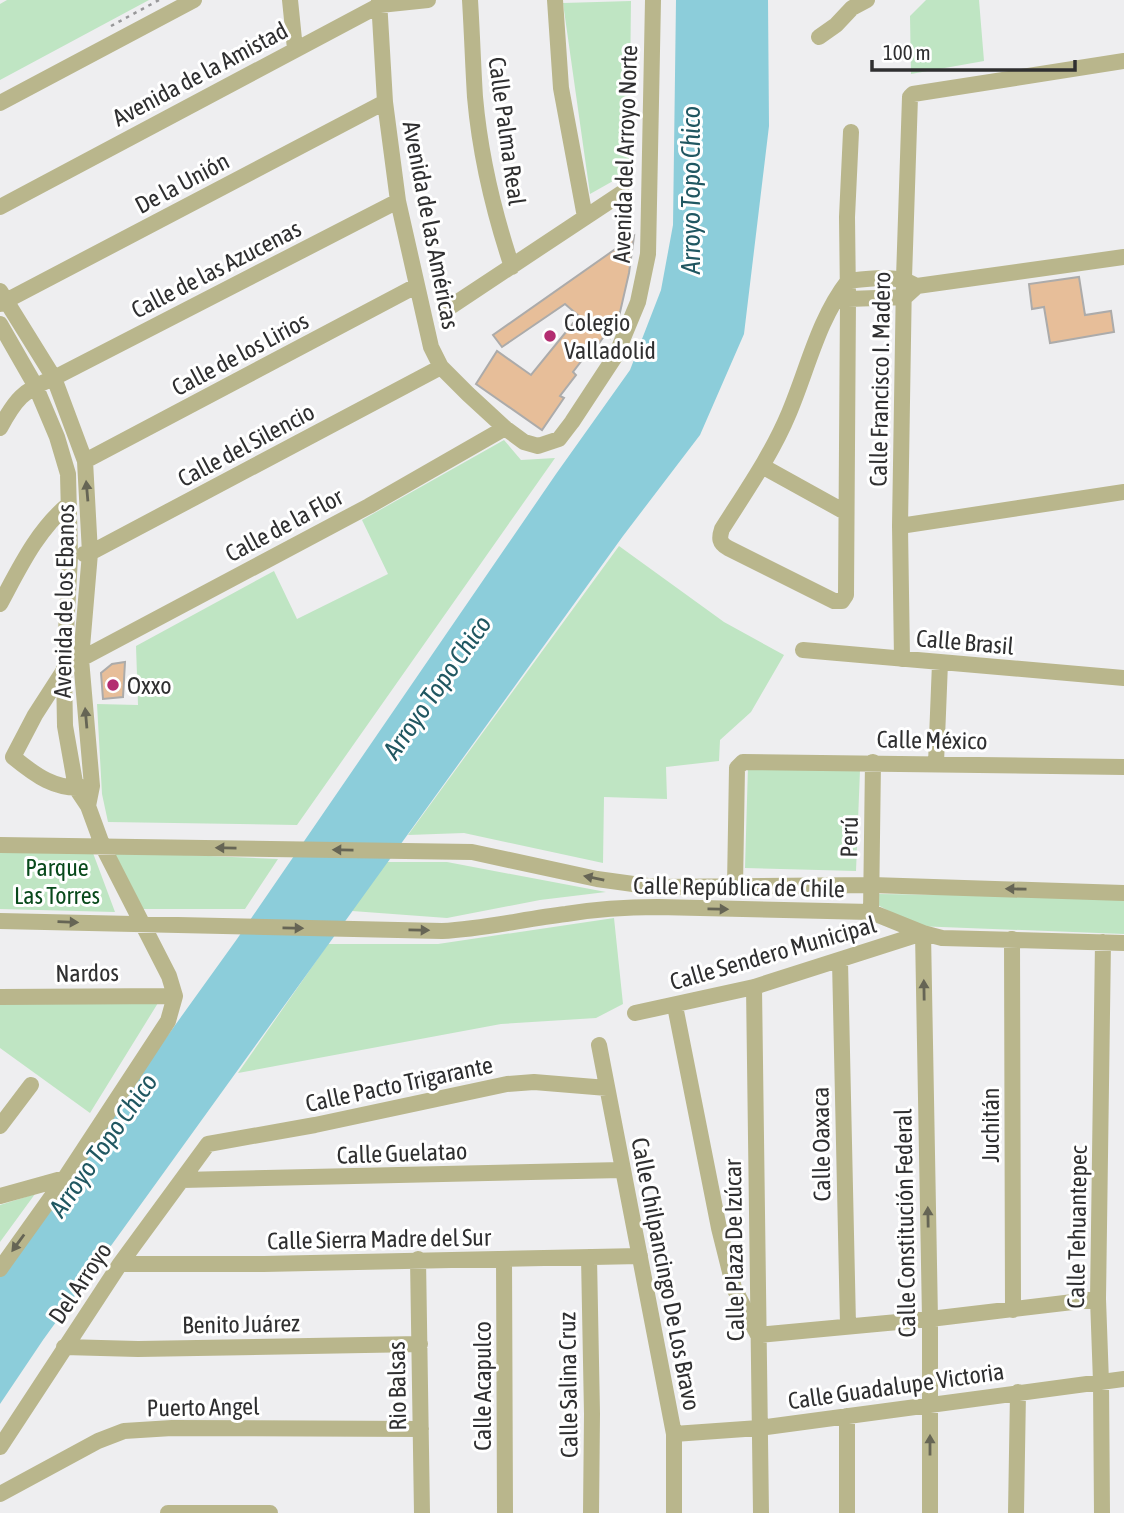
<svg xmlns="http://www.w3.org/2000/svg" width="1124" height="1513" font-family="'Asap Condensed',sans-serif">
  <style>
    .green { fill: #bfe5c3 }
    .water { fill: #8ccdda }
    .building { fill: #e7be99; stroke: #acabaa; stroke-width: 2 }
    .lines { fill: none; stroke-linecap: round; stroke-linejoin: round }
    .path { stroke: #98989a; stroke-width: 2.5; stroke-dasharray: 3.5 5; stroke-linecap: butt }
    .minor { stroke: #b9b68c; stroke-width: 16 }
    .oneway { fill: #666555 }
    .poi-dot { fill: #b32d71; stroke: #fff; stroke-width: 2.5 }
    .labels { text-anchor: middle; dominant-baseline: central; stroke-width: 6; stroke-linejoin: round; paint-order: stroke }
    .street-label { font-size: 24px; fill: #2f2f30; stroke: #fff }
    .poi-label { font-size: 24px; fill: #2f2f30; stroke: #fff; text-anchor: start }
    .park-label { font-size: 24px; fill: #08491b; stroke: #fff }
    .water-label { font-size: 26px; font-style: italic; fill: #205761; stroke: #fff }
  </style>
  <rect width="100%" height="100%" fill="#eeeef0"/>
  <path class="green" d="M7,0H149L0,80V4Z
    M926,0H979L984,61L911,74L910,16Z
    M631,1L629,172L590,194L563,3Z
    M504,440L521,460L555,458L297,825L108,822L102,794L97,704L138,705L136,646L274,571L297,619L388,574L362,520Z
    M619,546L724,622L784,655L751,712L720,740L719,761L666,767L667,799L604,797L603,863L464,833L408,835Z
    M748,766L860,770L856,871L745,868Z
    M0,851L93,853L115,912L0,909Z
    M114,852L278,859L245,909H143Z
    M381,862H447L606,892L540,900L447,918L352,911Z
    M877,894L1040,896L1124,900V934L916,926L876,904Z
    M614,918L623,1004L596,1018L501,1024L238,1073L328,944H438Z
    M158,1003L90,1113L0,1048V1004Z
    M35,1194L0,1242V1205Z"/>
  <path class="water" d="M676,0H768L769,126L744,334L700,435L623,536L43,1340L0,1404V1269L237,939L556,474L630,370L661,290L673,225Z"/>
  <path class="building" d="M634,236L629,273L618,321L610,338L605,335L589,357L586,355L573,372L576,375L560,396L564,398L542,430L476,384L497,351L531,375L579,316L565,304L502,347L493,335Z
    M1079,277L1085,315L1111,311L1114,332L1050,343L1044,307L1032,309L1029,284Z
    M125,662L123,697L103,699L101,673L112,664Z"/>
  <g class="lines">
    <path class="path" d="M111,26L159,0"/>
    <path class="minor" d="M290,0L295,49
      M379,0L385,102L398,201L431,347L441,367L468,394L505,428L524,442L538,446L559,439L572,422L616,355L638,302L648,254L653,0
      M470,0C472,32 473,65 475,97C480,154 494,213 512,267
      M555,0L561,88L585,217
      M819,37L836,25L852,8L867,0
      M0,103L194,0
      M851,132L847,217L848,299L846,595L842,601H834L728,548C719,543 719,538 722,529C746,491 772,454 789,413C808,368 818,320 848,281C871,278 897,274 917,286
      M0,207L380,5L428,0
      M0,291L54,378L85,461L90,553L81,659L92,786L88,806
      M840,295L848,299L905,297L917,286L1124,257
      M0,304L385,102
      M447,309L622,193
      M0,324L35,385L57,437L68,474L70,556L64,670L65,726L76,788L88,806L103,847L169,976L175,996L168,1021L65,1178L0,1269
      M0,428C15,400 23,390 54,378L398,201
      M85,461L416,286
      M762,466L845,512
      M900,526L1124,492
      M84,554L90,553L441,367
      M0,604C19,569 37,530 69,504
      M803,650L1124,678
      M902,659L900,526L904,278L910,97L913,94L1124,61
      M13,757L35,715L64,670L81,659L369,506L505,428
      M13,757C35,775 56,791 86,787
      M936,763L940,663
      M0,845L472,852L597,879L655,887L872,885L1124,893
      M735,886L737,768L743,762L1124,767
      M871,912L873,762
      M0,921L442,931C484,929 524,919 566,914C596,909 627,907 658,907L871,912L923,933L942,938L1124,943
      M923,933L930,1319V1513
      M1012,939L1013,1310
      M840,961L848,1325
      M754,987L761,1513
      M0,997L175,996
      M675,1006L719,1228L734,1288L758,1335L930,1319L1098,1299
      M635,1013L754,987L923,933
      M599,1045L674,1434V1513
      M0,1126L31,1085
      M182,1180L622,1170
      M0,1196L65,1178
      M589,1257L592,1414L591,1513
      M418,1259L422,1513
      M504,1259L505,1513
      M120,1264H264L640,1256
      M64,1347L138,1349L420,1344
      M847,1416V1513
      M674,1434L759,1428L1124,1379
      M0,1447L120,1264L208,1144L315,1125L507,1084L534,1082L607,1088
      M0,1494L98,1441L124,1431L172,1428L421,1429
      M168,1513H270
      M1016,1513L1018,1392
      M1102,1513L1101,1382L1098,1299L1103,942"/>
  </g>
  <defs><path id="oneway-solid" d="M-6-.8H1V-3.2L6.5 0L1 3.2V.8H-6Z" transform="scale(1.75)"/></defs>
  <g class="oneway">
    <use href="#oneway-solid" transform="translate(87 491) rotate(-95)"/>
    <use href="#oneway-solid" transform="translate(86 718) rotate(-95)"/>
    <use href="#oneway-solid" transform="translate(226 848) rotate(-179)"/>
    <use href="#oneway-solid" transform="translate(343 850) rotate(-179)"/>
    <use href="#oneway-solid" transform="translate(594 878) rotate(-168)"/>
    <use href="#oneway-solid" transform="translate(1016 889) rotate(-179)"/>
    <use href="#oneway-solid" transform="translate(718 909) rotate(1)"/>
    <use href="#oneway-solid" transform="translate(68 922) rotate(2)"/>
    <use href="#oneway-solid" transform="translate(293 928) rotate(1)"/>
    <use href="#oneway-solid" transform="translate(419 930) rotate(1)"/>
    <use href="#oneway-solid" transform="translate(924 990) rotate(-91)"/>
    <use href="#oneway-solid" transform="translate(928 1217) rotate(-91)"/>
    <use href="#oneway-solid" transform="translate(18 1243) rotate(126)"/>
    <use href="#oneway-solid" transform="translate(930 1445) rotate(-90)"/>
  </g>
  <g class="poi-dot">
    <circle cx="550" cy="336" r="7"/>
    <circle cx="113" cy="685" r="7"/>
  </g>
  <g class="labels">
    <g class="street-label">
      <text transform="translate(200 74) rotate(-28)">Avenida de la Amistad</text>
      <text transform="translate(507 131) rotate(82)">Calle Palma Real</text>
      <text transform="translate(625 154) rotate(-88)">Avenida del Arroyo Norte</text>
      <text transform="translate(182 183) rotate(-28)">De la Unión</text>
      <text transform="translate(431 225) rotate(79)">Avenida de las Américas</text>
      <text transform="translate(216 269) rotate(-27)">Calle de las Azucenas</text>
      <text transform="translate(240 354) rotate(-28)">Calle de los Lirios</text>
      <text transform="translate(880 379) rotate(-89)">Calle Francisco I. Madero</text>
      <text transform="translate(246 445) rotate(-28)">Calle del Silencio</text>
      <text transform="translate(284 525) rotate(-28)">Calle de la Flor</text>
      <text transform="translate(64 601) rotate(-89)">Avenida de los Ebanos</text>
      <text transform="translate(965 642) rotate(5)">Calle Brasil</text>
      <text transform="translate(932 740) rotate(1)">Calle México</text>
      <text transform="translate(849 837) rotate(-89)">Perú</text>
      <text transform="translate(739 887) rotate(1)">Calle República de Chile</text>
      <text transform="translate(773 953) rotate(-16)">Calle Sendero Municipal</text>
      <text transform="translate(87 973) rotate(-1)">Nardos</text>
      <text transform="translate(399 1084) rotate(-12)">Calle Pacto Trigarante</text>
      <text transform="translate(990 1125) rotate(-90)">Juchitán</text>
      <text transform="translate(821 1144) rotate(-91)">Calle Oaxaca</text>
      <text transform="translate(402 1153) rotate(-2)">Calle Guelatao</text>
      <text transform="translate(905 1223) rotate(-91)">Calle Constitución Federal</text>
      <text transform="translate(1077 1227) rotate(-89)">Calle Tehuantepec</text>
      <text transform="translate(379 1239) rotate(-1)">Calle Sierra Madre del Sur</text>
      <text transform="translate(734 1250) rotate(-91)">Calle Plaza De Izúcar</text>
      <text transform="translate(666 1274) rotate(79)">Calle Chilpancingo De Los Bravo</text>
      <text transform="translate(80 1283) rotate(-56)">Del Arroyo</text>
      <text transform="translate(241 1324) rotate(-1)">Benito Juárez</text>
      <text transform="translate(568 1385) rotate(-91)">Calle Salina Cruz</text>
      <text transform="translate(397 1386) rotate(-91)">Rio Balsas</text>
      <text transform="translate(482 1386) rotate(-90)">Calle Acapulco</text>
      <text transform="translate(896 1386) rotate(-8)">Calle Guadalupe Victoria</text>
      <text transform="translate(203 1407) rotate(-1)">Puerto Angel</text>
    </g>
    <g class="poi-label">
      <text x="564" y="322">Colegio<tspan x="564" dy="28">Valladolid</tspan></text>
      <text x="127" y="685">Oxxo</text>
    </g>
    <g class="park-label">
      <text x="57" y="867">Parque<tspan x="57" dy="28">Las Torres</tspan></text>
    </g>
    <g class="water-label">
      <text transform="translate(691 190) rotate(-90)">Arroyo Topo Chico</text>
      <text transform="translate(437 687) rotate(-55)">Arroyo Topo Chico</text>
      <text transform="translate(103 1145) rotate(-55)">Arroyo Topo Chico</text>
    </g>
  </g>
  <path d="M872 60v10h203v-10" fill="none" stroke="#2f2f30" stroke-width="3.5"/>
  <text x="883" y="60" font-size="21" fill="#2f2f30" stroke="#ffffff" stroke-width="5" paint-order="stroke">100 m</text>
</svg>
